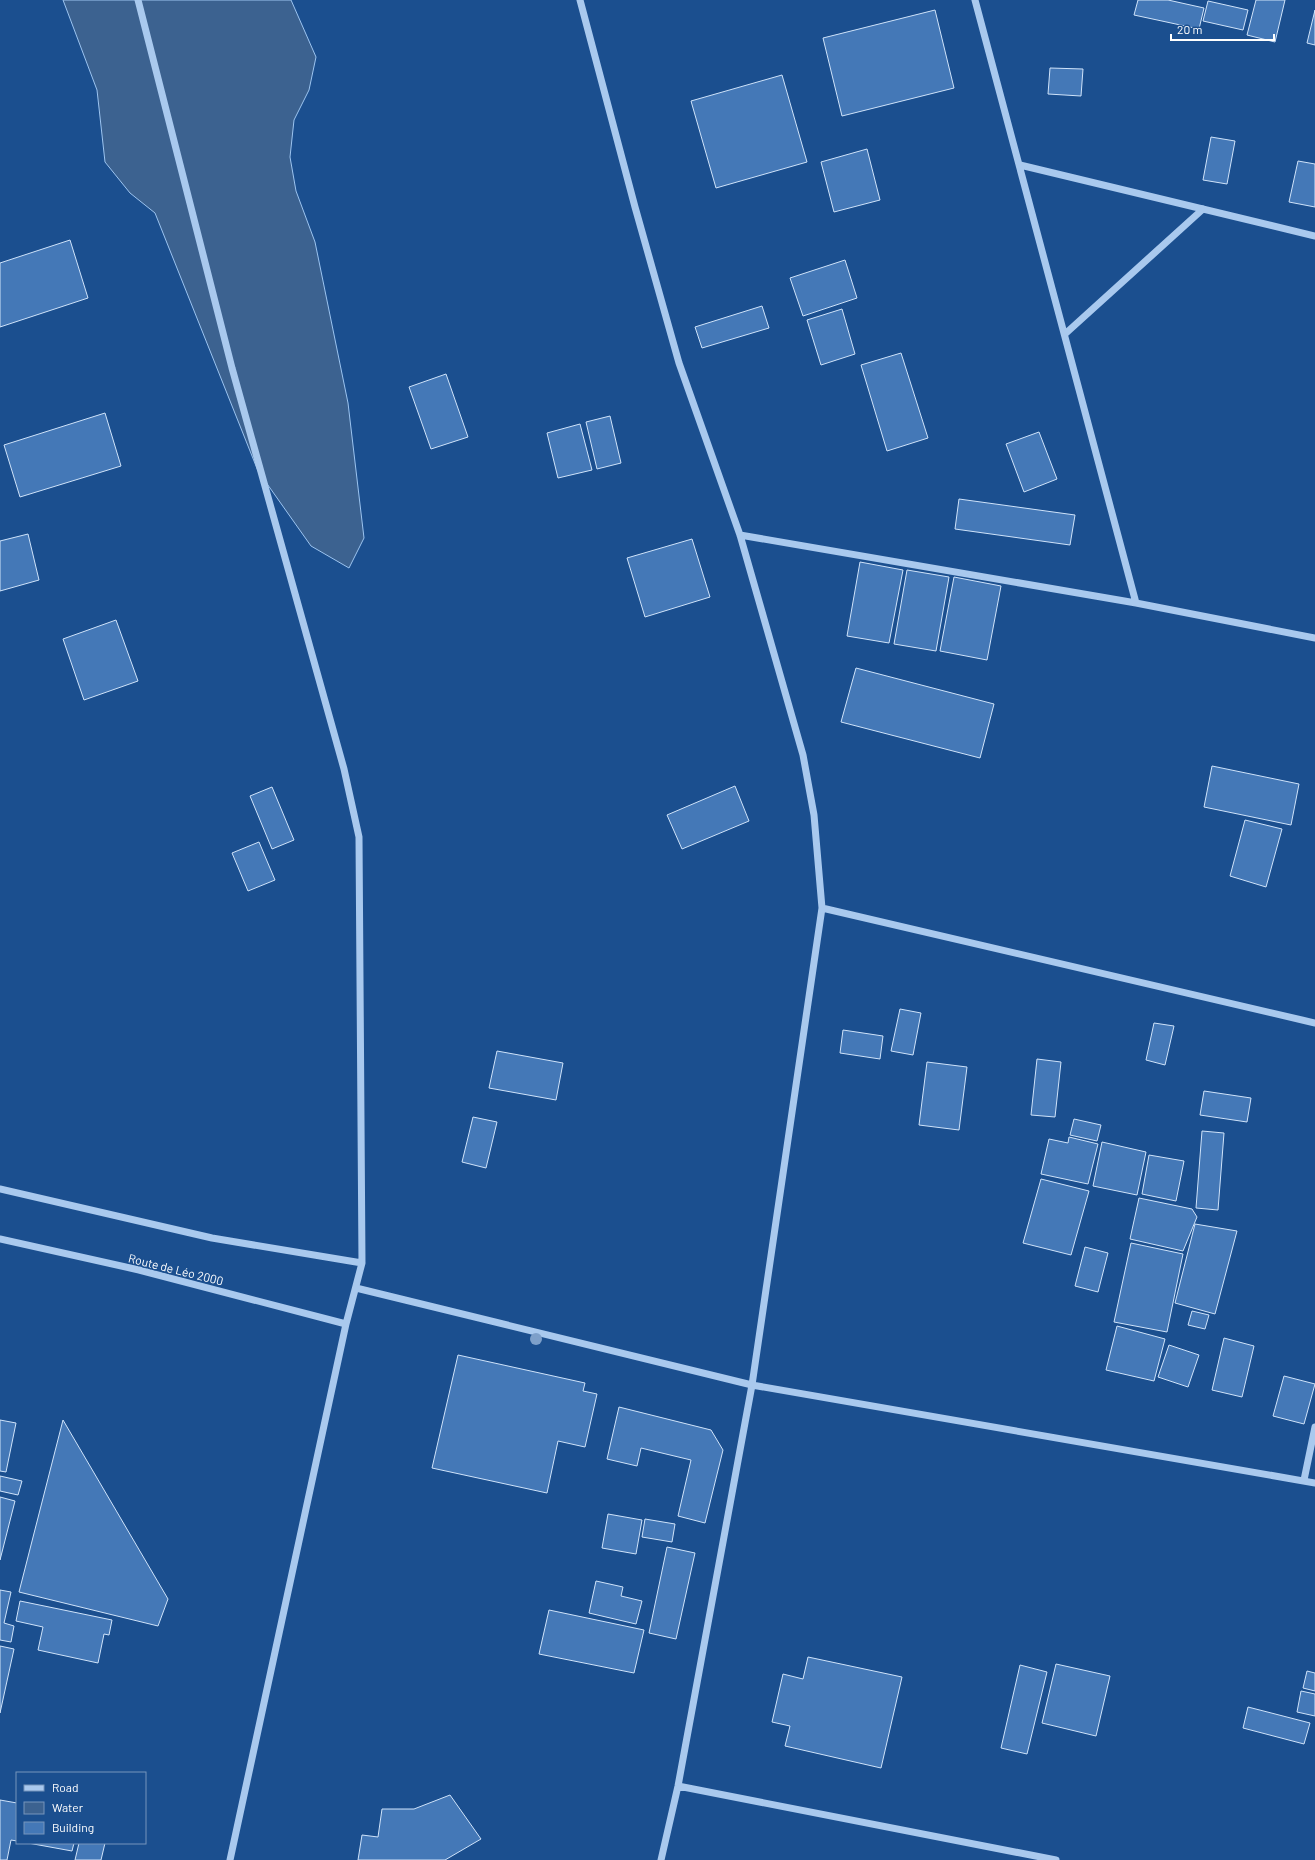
<svg xmlns="http://www.w3.org/2000/svg" width="1315" height="1860" font-family="Barlow,sans-serif">
  <style>
    .water { fill: #3c6290; stroke: #9cc4f0 }
    .building { fill: #4478b7; stroke: #cfe3fa }
    .lines { fill: none; stroke-linecap: round; stroke-linejoin: round }
    .minor { stroke: #a9c9ee; stroke-width: 7 }
    .tree { fill: #7ea0ca }
    .labels { text-anchor: middle; dominant-baseline: central; stroke-width: 3; stroke-linejoin: round; paint-order: stroke }
    .street-label { font-size: 12px; fill: #fff; stroke: #1b4f8f }
  </style>
  <rect width="100%" height="100%" fill="#1b4f8f"/>
  <path class="water" d="M63,0H291L316,57L309,90L294,120L290,157L296,191L315,242L348,403L364,538L349,568L311,546L258,471L155,213L130,193L105,162L97,90Z"/>
  <path class="building" d="M1138,0H1168L1204,8L1199,29L1134,15Z
    M1256,0H1285L1275,42L1247,35Z
    M1208,1L1248,10L1243,30L1203,21Z
    M935,10L954,88L842,116L823,38Z
    M1315,10V45L1307,43Z
    M1050,68L1083,69L1081,96L1048,94Z
    M782,75L807,162L716,188L691,101Z
    M1211,137L1235,141L1227,184L1203,180Z
    M867,149L880,200L834,212L821,162Z
    M1298,161L1315,164V207L1289,202Z
    M70,240L88,298L0,327V263Z
    M845,260L857,298L803,316L790,278Z
    M762,306L769,328L702,348L695,327Z
    M842,309L855,354L821,365L807,320Z
    M901,353L928,438L887,451L861,365Z
    M446,374L468,437L431,449L409,387Z
    M105,413L121,466L20,497L4,445Z
    M610,416L621,463L597,469L586,422Z
    M580,424L592,470L558,478L547,433Z
    M1039,432L1057,479L1024,492L1006,444Z
    M959,499L1075,515L1070,545L955,529Z
    M28,534L39,580L0,591V541Z
    M692,539L710,597L645,617L627,558Z
    M860,562L903,570L889,643L847,636Z
    M907,570L949,577L936,651L894,644Z
    M954,577L1001,586L987,660L940,651Z
    M116,620L138,681L84,700L63,639Z
    M856,668L994,704L980,758L841,722Z
    M1212,766L1299,784L1291,825L1204,807Z
    M735,786L749,821L682,849L667,815Z
    M272,787L294,840L272,849L250,796Z
    M1245,820L1282,829L1266,887L1230,876Z
    M259,842L275,880L248,891L232,853Z
    M900,1009L921,1013L913,1055L891,1051Z
    M1154,1023L1174,1026L1165,1065L1146,1060Z
    M843,1030L883,1036L880,1059L840,1053Z
    M497,1051L563,1063L556,1100L489,1088Z
    M1037,1059L1061,1062L1055,1117L1031,1115Z
    M927,1062L967,1067L959,1130L919,1125Z
    M1204,1091L1251,1098L1247,1122L1200,1115Z
    M473,1117L497,1122L486,1168L462,1162Z
    M1074,1119L1101,1125L1097,1141L1070,1135Z
    M1202,1131L1224,1133L1218,1210L1196,1208Z
    M1069,1137L1098,1144L1088,1184L1041,1174L1049,1139L1068,1143Z
    M1102,1142L1146,1152L1137,1195L1093,1186Z
    M1149,1155L1184,1161L1176,1201L1142,1194Z
    M1041,1179L1089,1191L1071,1255L1023,1243Z
    M1139,1198L1192,1209L1197,1217L1183,1251L1130,1239Z
    M1195,1224L1237,1231L1215,1314L1175,1303Z
    M1131,1243L1183,1254L1167,1332L1114,1322Z
    M1085,1247L1108,1253L1098,1292L1075,1286Z
    M1192,1311L1209,1315L1205,1329L1188,1325Z
    M1117,1326L1165,1339L1154,1381L1106,1370Z
    M1224,1338L1254,1346L1242,1397L1212,1390Z
    M1169,1345L1199,1355L1188,1387L1158,1377Z
    M458,1355L585,1383L583,1391L597,1394L585,1447L558,1441L547,1493L432,1468Z
    M1284,1376L1315,1384L1304,1424L1273,1416Z
    M619,1407L711,1430L723,1450L705,1523L678,1516L691,1460L641,1448L637,1466L607,1459Z
    M0,1420L16,1423L6,1472L0,1471Z
    M63,1420L168,1599L158,1626L19,1592Z
    M0,1476L22,1481L18,1495L0,1491Z
    M0,1497L15,1501L0,1560Z
    M608,1514L642,1520L636,1554L602,1548Z
    M645,1519L675,1524L672,1542L642,1537Z
    M667,1547L695,1553L676,1639L649,1633Z
    M596,1581L623,1587L621,1596L642,1601L636,1624L589,1613Z
    M0,1590L11,1592L4,1623L14,1626L11,1642L0,1640Z
    M20,1601L112,1620L109,1635L104,1634L98,1663L38,1650L43,1627L16,1621Z
    M549,1610L644,1630L634,1673L539,1654Z
    M0,1646L14,1649L0,1713Z
    M808,1657L902,1677L881,1768L785,1746L790,1726L772,1722L783,1674L803,1679Z
    M1056,1664L1110,1676L1096,1736L1042,1723Z
    M1020,1665L1047,1672L1027,1754L1001,1748Z
    M1307,1671L1315,1673V1691L1303,1688Z
    M1301,1691L1315,1694V1716L1297,1712Z
    M1248,1707L1310,1723L1304,1744L1243,1728Z
    M450,1795L481,1839L445,1860H358L362,1835L378,1837L382,1809H414Z
    M0,1800L17,1803V1841L11,1840L7,1860H0Z
    M28,1843H74L72,1851Z
    M79,1843H105L101,1860H75Z"/>
  <g class="lines">
    <path class="minor" d="M138,0L232,368L344,769L359,837L362,1263L346,1324L230,1860
      M580,0L635,207L679,363L740,535L803,755L814,815L822,908L752,1385L678,1786L661,1860
      M975,0L1136,603
      M1020,165L1315,236
      M1065,334L1203,209
      M740,535L1136,603L1315,638
      M822,908L1315,1023
      M0,1189L212,1238L362,1263
      M0,1239L139,1270L346,1324
      M356,1288L752,1385L1315,1483
      M1304,1480L1315,1427
      M678,1786L1056,1860"/>
  </g>
  <circle class="tree" cx="536" cy="1339" r="6"/>
  <g class="labels">
    <g class="street-label">
      <text transform="translate(176 1269) rotate(14)">Route de Léo 2000</text>
    </g>
  </g>
  <rect x="16" y="1772" width="130" height="72" fill="#1b4f8f" stroke="#7695bc"/>
  <rect x="24" y="1785" width="20" height="6" fill="#a9c9ee" stroke="#7695bc"/>
  <text x="52" y="1792" font-size="12" fill="#ffffff">Road</text>
  <rect x="24" y="1802" width="20" height="12" fill="#3c6290" stroke="#7695bc"/>
  <text x="52" y="1812" font-size="12" fill="#ffffff">Water</text>
  <rect x="24" y="1822" width="20" height="12" fill="#4478b7" stroke="#7695bc"/>
  <text x="52" y="1832" font-size="12" fill="#ffffff">Building</text>
  <path d="M1171 34v6h103v-6" fill="none" stroke="#ffffff" stroke-width="2"/>
  <text x="1177" y="34" font-size="12" fill="#ffffff" stroke="#1b4f8f" stroke-width="3" paint-order="stroke">20 m</text>
</svg>
